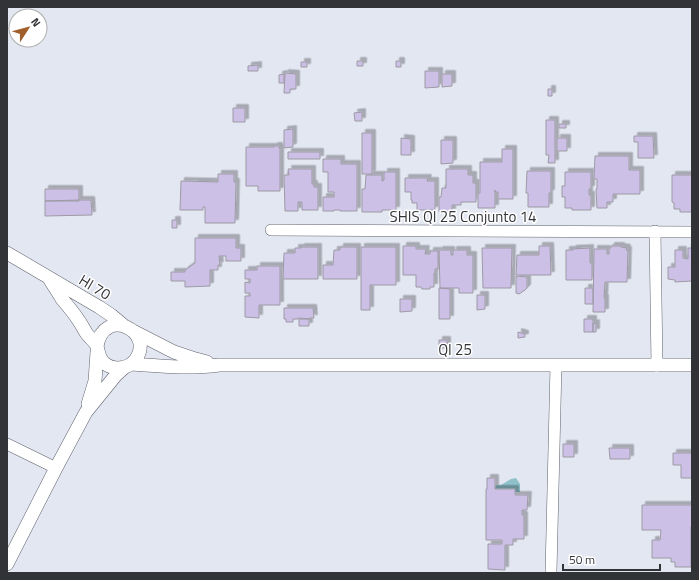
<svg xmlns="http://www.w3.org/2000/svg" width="699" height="580" font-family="'Titillium Web',sans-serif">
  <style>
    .water { fill: #8fc1cb }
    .building { fill: #ccc0e6; stroke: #9d9aa5; filter: url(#shadow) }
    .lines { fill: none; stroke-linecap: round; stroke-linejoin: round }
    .minor-casing { stroke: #5f626c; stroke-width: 12 }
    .tertiary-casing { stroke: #5f626c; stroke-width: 14 }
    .minor { stroke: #fff; stroke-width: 11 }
    .tertiary { stroke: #fff; stroke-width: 13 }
    .labels { text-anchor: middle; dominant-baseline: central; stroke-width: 3; stroke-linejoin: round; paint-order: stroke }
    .street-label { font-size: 15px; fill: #323337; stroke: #fff }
  </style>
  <defs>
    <filter id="shadow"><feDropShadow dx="3.5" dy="-3.5" stdDeviation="0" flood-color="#0004"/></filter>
  </defs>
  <rect width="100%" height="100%" fill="#e3e7f2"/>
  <path class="water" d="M516,478L520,484V492H489V486L501,485L511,479Z"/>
  <path class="building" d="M357,61H363V66H357Z
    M396,61H401V67H396Z
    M301,62H307V67H301Z
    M258,65V71H248V66Z
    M425,71H439V87L425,88Z
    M285,73L296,74V89H290V93H284Z
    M284,74V83H279V75Z
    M442,74H452V86L442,87Z
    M548,89H552V96H548Z
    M233,108H245V122H233Z
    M362,112V121H355L354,113Z
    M546,120H555V163H548L549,155H546Z
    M559,124H566V128H559Z
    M293,129V147L284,148V130Z
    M362,133H372V174H362Z
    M634,136H653L654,158H638V142H634Z
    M401,138L411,139V155H401Z
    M557,138H567V151H557Z
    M441,140H453V163L441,164Z
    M274,146H279V148H280V191H258V186H246V147H274Z
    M502,149H513V199H498V192H495V190V208H478V193H480V162H502Z
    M288,152H320V159H288Z
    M595,156H629V170H640V194H613V202H607V208H597L596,189H597V179H594Z
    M323,159H341V164H357V211H340V210H334V211H323V197H334V192H328V172H323Z
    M288,169H312V184H314V187H318V210H302V202H298V211H285L284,175H289Z
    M446,169H468V175H473V183H476V202H461V205H452V212H439V197H441L442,188H446Z
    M527,171H551V193H549V207H528V193H526Z
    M384,172H396V210H382V212H362V189H365L366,175H382V181L384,180Z
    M565,172H591V189H589V195H591V210H572V208H565V197H562V186H565Z
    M218,174H234V182H236L235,223H205V207H203V210H180L181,181L218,182Z
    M672,175H692V212H680V209H674V203L672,202Z
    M405,178H428L427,181H435V210H417V203H412V200H411V192H405Z
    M45,189H79V201H45Z
    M79,200H91L92,215L45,216V201Z
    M172,220H177V228H172Z
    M195,238H236V248H241V261H226V256H219L220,265H218V270H210V286L185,287V281H171V272H185V270L195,263Z
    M403,246H416V249H426L425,254H430V251H438V269H435V273H434V287H430V289H422L421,287H416V275H403Z
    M539,246H550L551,275H516L517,255H539Z
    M611,246H621V247L627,248L626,250H628L627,282H605L604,298H605V312H593L594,249H607V254H609V248H611Z
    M301,247H318V279H283L284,253H295V248H301Z
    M340,247H357V279H323V265H333L334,250H340Z
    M361,247H396V285H370V310H361Z
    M482,248H512L511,288H483Z
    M590,248V263H592V280H566V250H573L572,249Z
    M688,248H692V281L675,282V280L668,279V267H675V250H683V258L688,259Z
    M439,250H451V255H453V250H467V255H473V293H459V288H440Z
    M257,266H280V305H259V318L245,317V296H250V293H245V282L250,283V279H245V270H257Z
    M516,276L527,277V288L525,290L519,294L516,293Z
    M439,288L450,289V319H439Z
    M585,288H593V304H585Z
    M477,295H485V309L477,310Z
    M400,299H412V311L400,312Z
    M284,308H313L314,318H310V319L298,318V319H293V322H286V319H284Z
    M299,319H309V326H299Z
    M584,319H593V332H584Z
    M596,323V332H593V324Z
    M518,332L525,334V337L518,338Z
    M439,340H447V348H439Z
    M563,444H574V457H563Z
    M609,448H630V459H610Z
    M673,453H692V478H681V465H673Z
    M487,478H495V489H515V495H528L527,510H522V515H524V539H513V545H505V570L488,569V544H502V540H486V489H487Z
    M642,505H692V527H691V567H675V562H671V558H652V540H660L661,530H642Z"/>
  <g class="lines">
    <defs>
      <path id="minor" d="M271,230L692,232
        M655,231L657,366
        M7,444L56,468
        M551,572L556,365"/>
      <path id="tertiary" d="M7,253L99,307L111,315L123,325
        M49,278C53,285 58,292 62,299C68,306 74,313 79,321C82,325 84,330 87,334C90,338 95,342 97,346C99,353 98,357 104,363C114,371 129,369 136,359C155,331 104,306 97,346
        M133,331L174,352L192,358L207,362
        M131,364C160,366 190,369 219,365H692
        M88,404L95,381L97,352
        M7,564L56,468L86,412L116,375L125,367"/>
    </defs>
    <use href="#minor" class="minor-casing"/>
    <use href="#tertiary" class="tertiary-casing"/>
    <use href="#minor" class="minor"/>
    <use href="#tertiary" class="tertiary"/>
  </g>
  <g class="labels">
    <g class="street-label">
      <text x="463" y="216">SHIS QI 25 Conjunto 14</text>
      <text transform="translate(95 287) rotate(31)">HI 70</text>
      <text x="455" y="349">QI 25</text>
    </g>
  </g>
  <rect width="699" height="580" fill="none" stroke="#323337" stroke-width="16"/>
  <g transform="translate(28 28) rotate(54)"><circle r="19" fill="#ffffff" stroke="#adadaf"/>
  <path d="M0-3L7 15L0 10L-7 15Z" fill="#a1602b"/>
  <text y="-6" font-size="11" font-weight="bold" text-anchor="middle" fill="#323337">N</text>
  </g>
  <path d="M563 564v6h97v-6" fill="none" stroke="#323337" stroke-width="2"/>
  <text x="569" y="564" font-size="12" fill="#323337" stroke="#ffffff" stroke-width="3" paint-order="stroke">50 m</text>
</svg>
